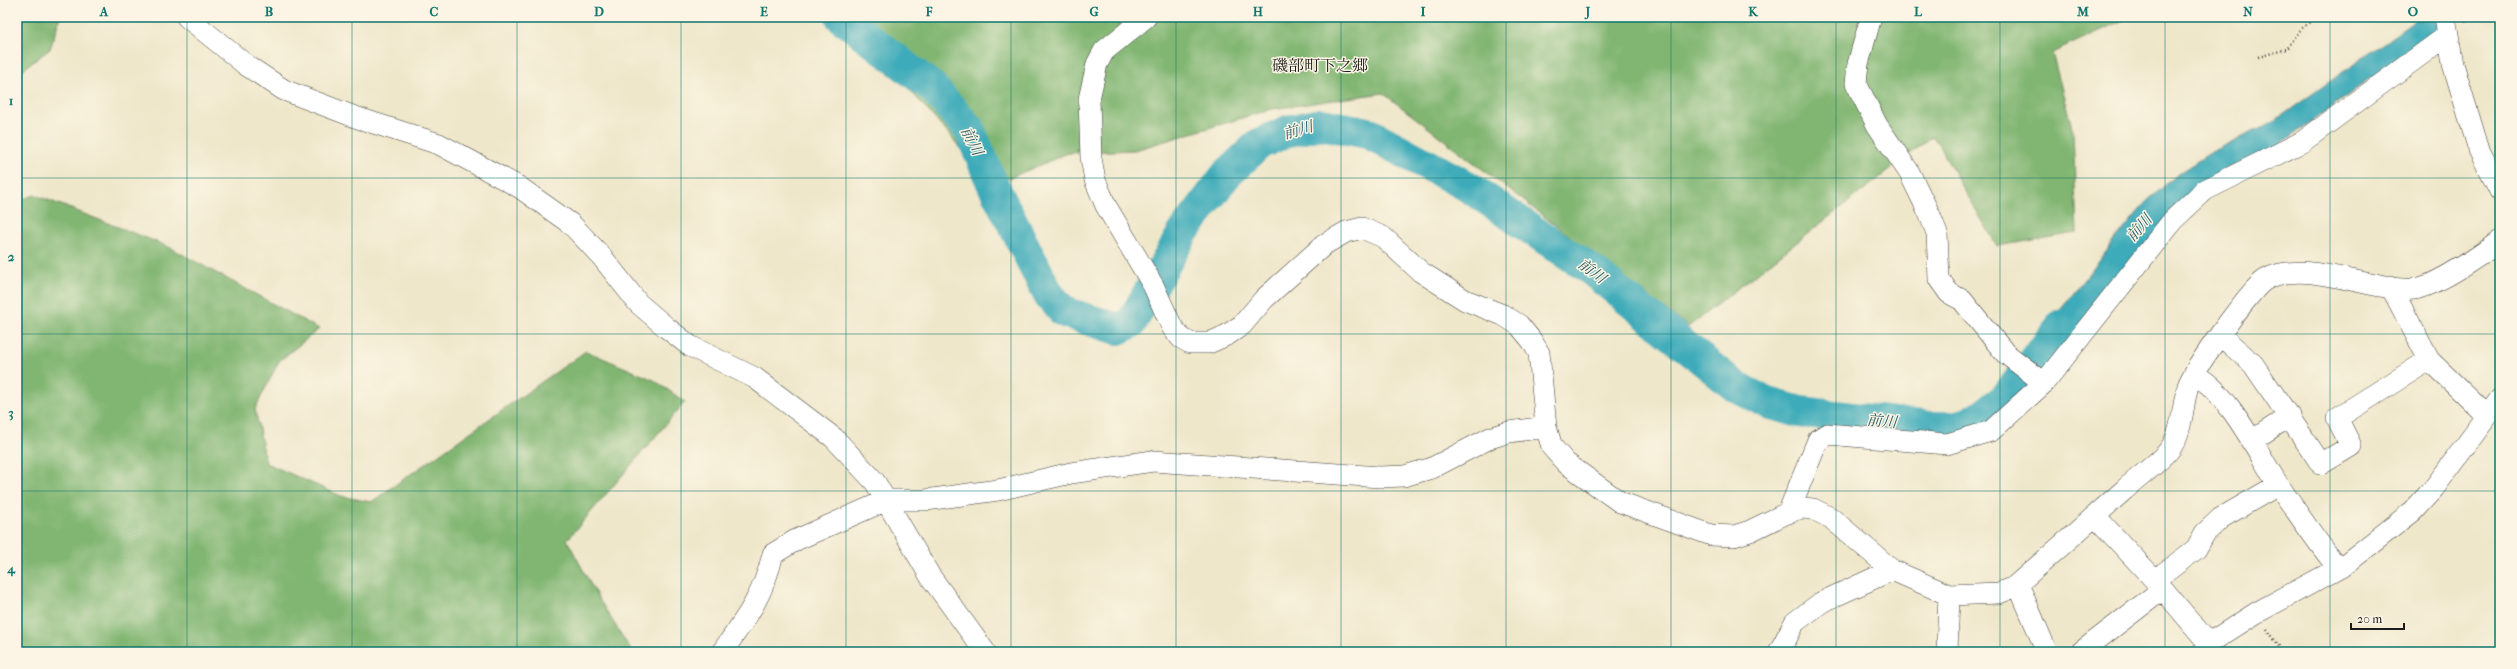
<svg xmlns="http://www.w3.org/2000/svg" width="2517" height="669" font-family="'IM FELL French Canon','Noto Serif JP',serif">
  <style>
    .forest { fill: #81b672; stroke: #4e6947 }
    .water { fill: #3cabb9; stroke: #2c646a }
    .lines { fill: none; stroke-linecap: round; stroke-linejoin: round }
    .river { stroke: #3cabb9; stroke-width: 32 }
    .minor-casing { stroke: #3c3a36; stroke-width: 22 }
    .path { stroke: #3c3a36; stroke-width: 2.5; stroke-dasharray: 1 3; stroke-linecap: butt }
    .minor { stroke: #fff; stroke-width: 21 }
    .grid { fill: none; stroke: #0f766e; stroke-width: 1; stroke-opacity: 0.55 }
    .labels { text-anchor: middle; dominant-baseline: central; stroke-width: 3; stroke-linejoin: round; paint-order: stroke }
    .water-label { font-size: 15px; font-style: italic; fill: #2a5c63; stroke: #fcf5e5 }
    .quarter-label { font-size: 16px; fill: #1c1c1c; stroke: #fcf5e5 }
    .neatline { fill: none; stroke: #0f766e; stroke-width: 1.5 }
    .grid-label { font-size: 13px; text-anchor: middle; font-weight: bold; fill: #0f766e }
  </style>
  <rect width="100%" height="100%" fill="#fcf5e5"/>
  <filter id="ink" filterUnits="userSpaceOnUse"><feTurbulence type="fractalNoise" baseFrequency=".025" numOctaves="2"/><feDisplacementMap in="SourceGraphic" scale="8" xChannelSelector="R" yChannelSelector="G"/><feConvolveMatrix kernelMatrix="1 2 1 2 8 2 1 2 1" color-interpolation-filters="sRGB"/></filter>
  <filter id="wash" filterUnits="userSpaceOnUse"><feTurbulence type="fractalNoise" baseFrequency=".012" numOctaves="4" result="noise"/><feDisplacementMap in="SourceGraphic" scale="16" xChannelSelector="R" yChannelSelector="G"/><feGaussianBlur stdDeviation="0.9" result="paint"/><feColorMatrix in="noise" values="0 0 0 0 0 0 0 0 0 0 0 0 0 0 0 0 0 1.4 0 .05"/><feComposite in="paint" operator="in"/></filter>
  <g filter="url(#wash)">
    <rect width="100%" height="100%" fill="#efe7ca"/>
    <path class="forest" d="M17,17H60L50,49L17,74Z
      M846,17H2130L2052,53L2073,131L2077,233L1997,246L1933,136L1688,327L1383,93L1272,109L1135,150L1068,153L993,185Z
      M35,195L167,246L319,329L279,361L255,409L266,463L341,496L371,502L586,351L654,380L685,402L567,540L597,596L632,652H17V201Z"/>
    <path class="water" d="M2420,17H2455L2275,148L2227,169L2046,369L2025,353L2145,203L2179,173L2210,153L2276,120Z"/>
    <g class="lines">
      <path class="river" d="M841,17L932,87L969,129L993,185L1049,295L1064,312L1118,329L1131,323L1184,231L1226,175L1259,144L1288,131L1321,124L1368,133L1467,186L1590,269L1736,387L1768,403L1800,412L1929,427H1952L1966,424L1982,416L2005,398L2062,325"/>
    </g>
  </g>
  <g filter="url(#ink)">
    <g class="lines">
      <defs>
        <path id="minor" d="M187,17L246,65L284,90L355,117L439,144L519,187L571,224L602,257L638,303L667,328L690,346L755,378L834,438L875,482L930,576L985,652
          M1146,17L1104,51L1097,64L1089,99L1091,158L1095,180L1106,206L1153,285L1172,327L1181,338L1190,343H1209L1227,335L1242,325L1264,299L1325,244L1346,232L1362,228L1383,237L1421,272L1465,300L1503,315L1519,325L1532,341L1539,353L1546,427L1552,447L1566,463L1620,502L1711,535L1734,536L1750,531L1791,511L1802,508L1813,509L1831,518L1892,570L1949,595L1999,593L2014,587C2051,555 2087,523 2123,491C2137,478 2159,463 2170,449C2183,431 2182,406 2188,386C2193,370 2251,288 2265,280C2303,257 2371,292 2414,289C2435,287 2482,254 2500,241
          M1871,17L1858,64L1856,83L1877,125L1909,172L1929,213L1937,233L1939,279L1949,293L1962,300L2005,353L2044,383
          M2445,17L2453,64L2479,150L2500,191
          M2391,287L2429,360L2487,416
          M2220,335L2253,364L2321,464L2351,446L2337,418L2429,360
          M2194,375C2227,389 2259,455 2279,486C2298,514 2317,542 2338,568
          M2251,441L2290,416
          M1788,513L1818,440L1827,434L1947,444L1991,431L2044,383L2173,220L2205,190L2302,142L2448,35
          M2095,516L2163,589L2210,645
          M2155,580L2196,549L2205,533L2221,518L2278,485
          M2018,584L2047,652
          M722,652C747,617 763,596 773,554L796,540L887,500H926L998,490L1071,473L1153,461L1380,477L1404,476L1432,468L1490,438L1509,432L1546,427
          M1779,652L1795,622L1822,602L1892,570
          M1947,652L1949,595
          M2081,652L2163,589
          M2203,652L2214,640L2256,613L2343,566L2413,511L2434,488L2500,399"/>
      </defs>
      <use href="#minor" class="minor-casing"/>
      <path class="path" d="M2465,22L2471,17
        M2258,57L2287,49L2301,29L2316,17
        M2267,629L2283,652"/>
      <use href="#minor" class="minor"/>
    </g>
  </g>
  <path class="grid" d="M187,17V652M352,17V652M517,17V652M681,17V652M846,17V652M1011,17V652M1176,17V652M1341,17V652M1506,17V652M1671,17V652M1836,17V652M2000,17V652M2165,17V652M2330,17V652M17,178H2500M17,334H2500M17,491H2500"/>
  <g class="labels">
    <g class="water-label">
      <text transform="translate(1298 130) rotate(-16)">前川</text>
      <text transform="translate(972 141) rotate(63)">前川</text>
      <text transform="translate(2139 228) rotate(-49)">前川</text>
      <text transform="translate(1592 271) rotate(37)">前川</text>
      <text transform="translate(1882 421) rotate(5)">前川</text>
    </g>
    <g class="quarter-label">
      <text x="1320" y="65">磯部町下之郷</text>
    </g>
  </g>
  <rect width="2517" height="669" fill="none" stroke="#fcf5e5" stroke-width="44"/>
  <path d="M2351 623v6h53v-6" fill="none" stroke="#1c1c1c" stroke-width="2"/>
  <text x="2357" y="623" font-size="12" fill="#1c1c1c" stroke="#fcf5e5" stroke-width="3" paint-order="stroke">20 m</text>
  <rect x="22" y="22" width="2473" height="625" class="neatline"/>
  <g class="grid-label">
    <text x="104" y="16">A</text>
    <text x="269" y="16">B</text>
    <text x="434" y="16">C</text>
    <text x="599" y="16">D</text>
    <text x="764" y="16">E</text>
    <text x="929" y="16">F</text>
    <text x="1094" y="16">G</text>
    <text x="1258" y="16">H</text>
    <text x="1423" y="16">I</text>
    <text x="1588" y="16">J</text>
    <text x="1753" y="16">K</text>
    <text x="1918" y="16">L</text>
    <text x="2083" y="16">M</text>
    <text x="2248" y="16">N</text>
    <text x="2413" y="16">O</text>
    <text x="11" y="105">1</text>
    <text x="11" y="261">2</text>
    <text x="11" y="417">3</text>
    <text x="11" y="573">4</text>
  </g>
</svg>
